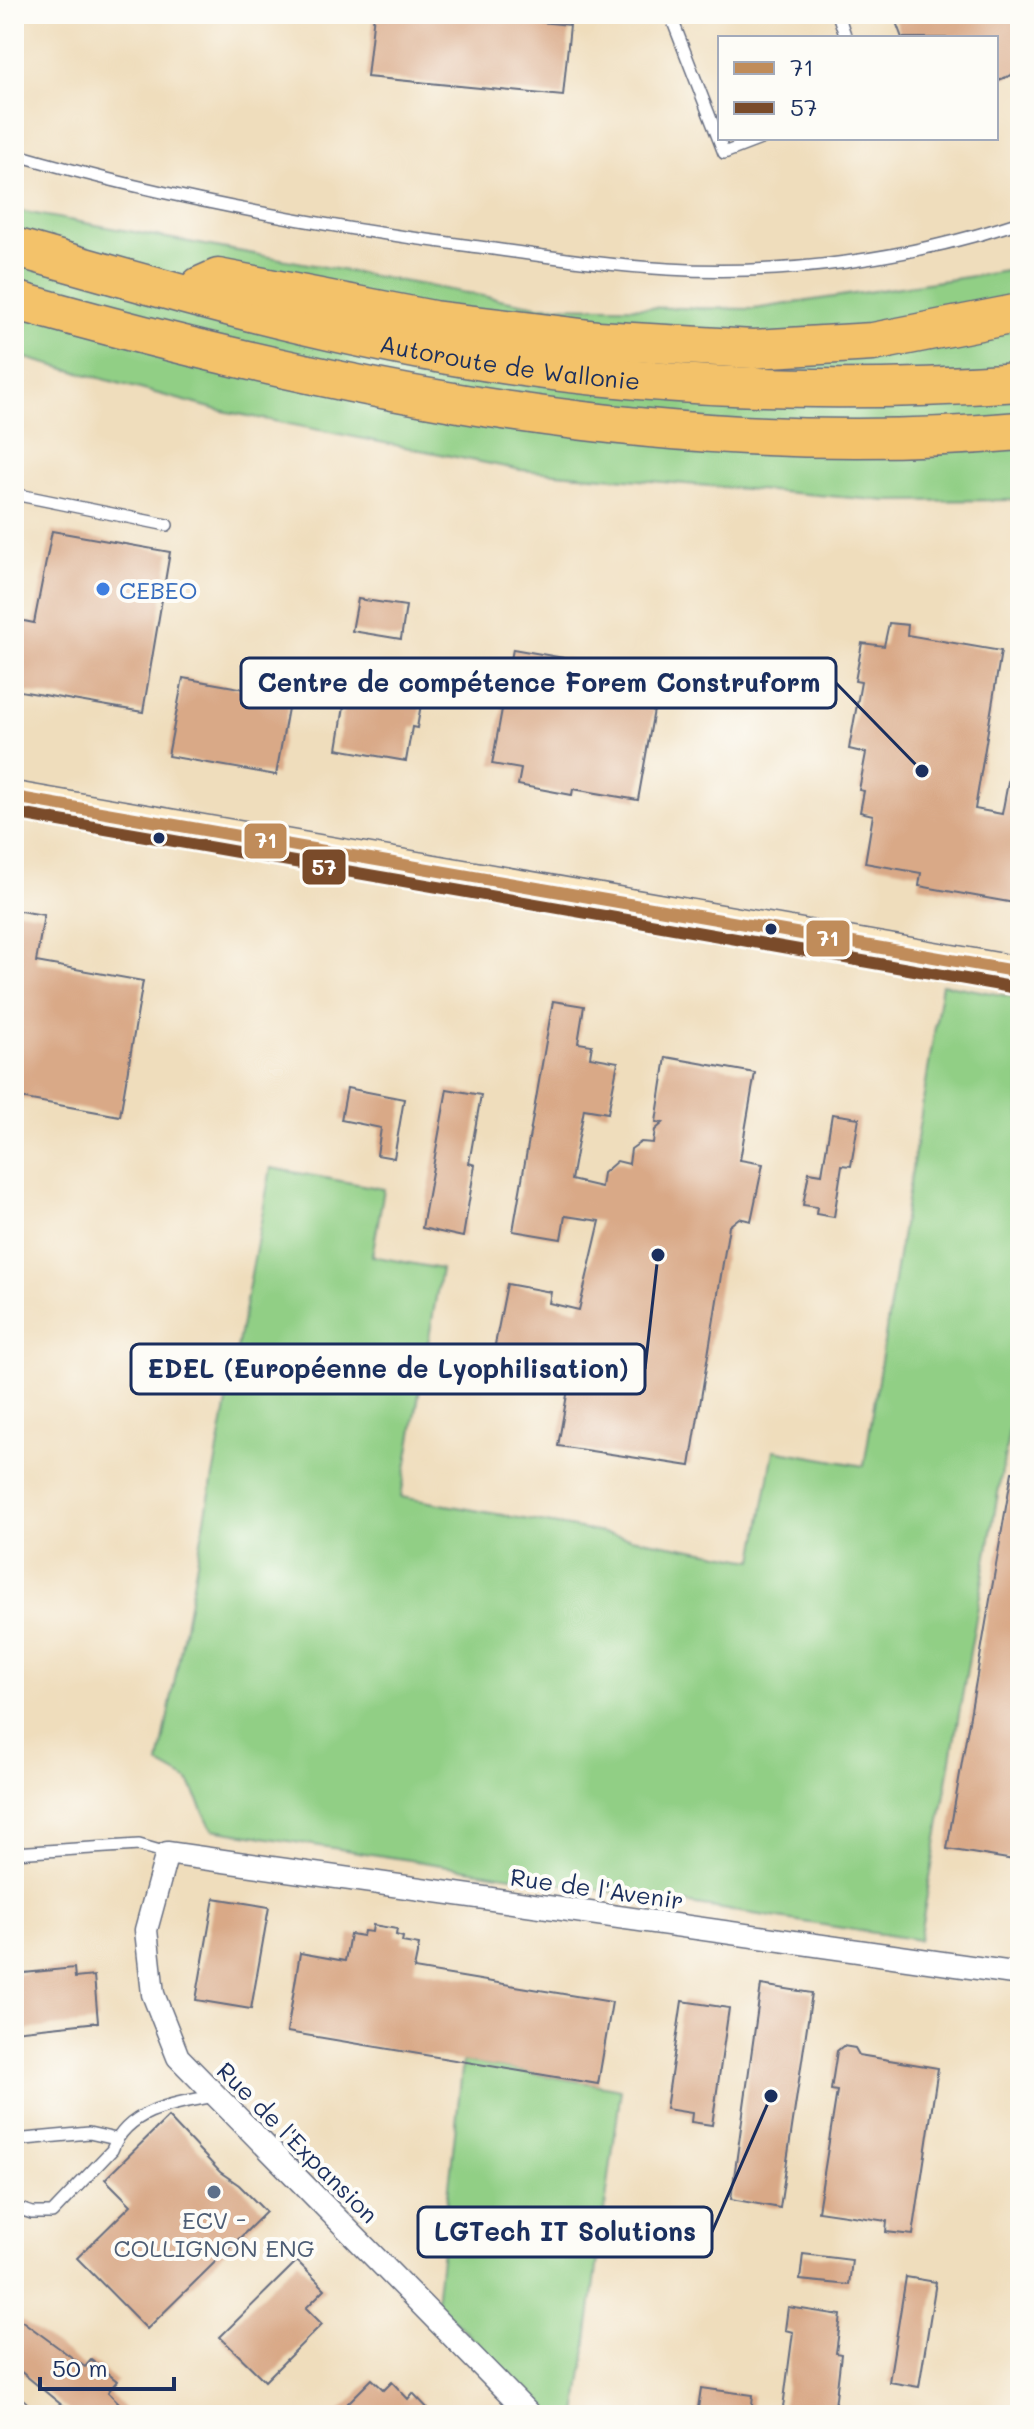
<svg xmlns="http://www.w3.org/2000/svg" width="1034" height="2429" font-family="Mali,sans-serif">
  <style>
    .green { fill: #91cf85; stroke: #567f72; stroke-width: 2 }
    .building { fill: #d9a987 }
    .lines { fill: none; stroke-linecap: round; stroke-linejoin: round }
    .lane-casing { stroke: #656c7f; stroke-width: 14 }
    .street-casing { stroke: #656c7f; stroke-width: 25 }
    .secondary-casing { stroke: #656c7f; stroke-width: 33 }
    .highway-casing { stroke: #656c7f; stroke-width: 41 }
    .lane { stroke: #fff; stroke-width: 11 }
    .street { stroke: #fff; stroke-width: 22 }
    .secondary { stroke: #fae7c3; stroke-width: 30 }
    .highway { stroke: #f3c26a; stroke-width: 38 }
    .bus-1-casing { stroke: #fdfcf7; stroke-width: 18 }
    .bus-2-casing { stroke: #fdfcf7; stroke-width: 18 }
    .bus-1 { stroke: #c08c5a; stroke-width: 12 }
    .bus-2 { stroke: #7a4b2a; stroke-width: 12 }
    .shop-dot { fill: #3f7fe0; stroke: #fdfcf7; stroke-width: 3 }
    .bus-dot { fill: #1b2f5e; stroke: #fdfcf7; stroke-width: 3 }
    .service-dot { fill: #5c6f8a; stroke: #fdfcf7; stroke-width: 3 }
    .labels { text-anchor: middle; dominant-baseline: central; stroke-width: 8; stroke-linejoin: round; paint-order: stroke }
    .street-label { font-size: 24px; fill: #1b2f5e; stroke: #fdfcf7 }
    .shop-label { font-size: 24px; fill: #366cbe; stroke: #fdfcf7; text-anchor: start }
    .service-label { font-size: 24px; fill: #4e5e75; stroke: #fdfcf7 }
    .leader { fill: none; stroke: #1b2f5e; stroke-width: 3 }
    .callout-dot { fill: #1b2f5e; stroke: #fdfcf7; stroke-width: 3 }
    .callout { fill: #fdfcf7; stroke: #1b2f5e; stroke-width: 3 }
    .callout-label { font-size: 26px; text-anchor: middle; font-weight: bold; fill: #1b2f5e }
    .line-badge { stroke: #fdfcf7; stroke-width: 3 }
    .badge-label { font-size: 22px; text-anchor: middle; font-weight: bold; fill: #fff }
  </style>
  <rect width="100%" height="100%" fill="#fdfcf7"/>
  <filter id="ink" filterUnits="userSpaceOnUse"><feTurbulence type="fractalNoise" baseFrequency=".0125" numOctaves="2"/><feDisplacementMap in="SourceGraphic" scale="16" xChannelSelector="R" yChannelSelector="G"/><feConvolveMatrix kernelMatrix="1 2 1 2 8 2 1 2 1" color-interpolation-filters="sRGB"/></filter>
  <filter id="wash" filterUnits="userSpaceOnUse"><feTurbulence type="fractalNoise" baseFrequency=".006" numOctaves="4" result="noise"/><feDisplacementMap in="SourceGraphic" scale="32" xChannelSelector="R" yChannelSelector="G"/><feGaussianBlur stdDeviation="1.8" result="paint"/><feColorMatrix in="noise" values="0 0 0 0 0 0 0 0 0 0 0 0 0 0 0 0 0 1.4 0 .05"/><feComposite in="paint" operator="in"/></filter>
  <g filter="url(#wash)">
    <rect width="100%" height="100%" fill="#efddbc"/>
    <path class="green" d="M14,210L538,306L754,309L1020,269V500L888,501L521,470L218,410L14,355Z
      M942,984L1020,998V1369L919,1940L212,1829L189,1781L159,1764L271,1168L384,1189L372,1256L441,1269L401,1497L754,1560L774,1450L864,1466Z
      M463,2061L621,2089L577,2415H546L436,2302Z"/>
    <g id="blocks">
      <path class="building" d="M374,14H459L570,25L563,96L367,77Z
        M893,14H1020V72L996,81V38H902Z
        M52,531L170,552L143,712L14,690V619L34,623Z
        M358,599L406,606L401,639L352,631Z
        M889,623L908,625L907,635L1001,651L975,809L1002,814L1013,756H1020V904L919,886L921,873L865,863L873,815L860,812L864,791L859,790L866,753L849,749L861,682L855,681L862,643L884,646Z
        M513,649L598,664L594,682L657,693L638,800L573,789L572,795L518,785L521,769L492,764Z
        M401,670L426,674L417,728L412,727L406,761L337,749L346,694L396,702Z
        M183,678L290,697L276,775L168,756Z
        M14,910L44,915L36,962L143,981L120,1116L14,1097Z
        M553,1001L584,1006L578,1043L592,1045L590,1057L618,1062L608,1113L584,1109L571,1180L601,1187L603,1173L617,1161L629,1164L631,1149L641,1142L653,1143L655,1130L663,1123L656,1122L666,1057L755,1073L740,1160L763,1164L751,1221L739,1218L729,1226L690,1466L558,1446L573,1361L538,1355L533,1385L489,1375L507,1284L551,1292L549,1303L579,1310L600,1221L565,1216L561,1239L513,1231Z
        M347,1088L404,1099L394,1158L377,1155L381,1128L341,1120Z
        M447,1089L481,1095L469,1163L475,1165L463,1237L422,1228Z
        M832,1114L859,1118L851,1166L842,1165L834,1217L816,1214L817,1207L803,1205L809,1172L822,1174Z
        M1012,1472L1020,1473V1861L947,1849Z
        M214,1898L269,1907L251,2009L196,2000Z
        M373,1925L397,1929L396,1935L403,1937L402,1942L419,1945L414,1969L612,2002L598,2084L287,2032L300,1953L345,1961L350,1934L363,1936L364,1931L372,1932Z
        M74,1968L75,1978L94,1976L98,2022L14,2031V1974Z
        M761,1985L812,1993L780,2208L731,2199Z
        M682,2001L729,2008L712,2125L691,2122L692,2113L666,2109Z
        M843,2046L855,2048L859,2055L938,2068L913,2235L886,2232L887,2221L818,2211L837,2091L831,2090L837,2051Z
        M168,2117L220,2172L239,2185L266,2212L147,2329L77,2258L131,2205L105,2179Z
        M803,2254L852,2260L849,2285L800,2280Z
        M297,2261L325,2289L306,2308L322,2324L265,2381L220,2337Z
        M906,2277L936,2282L919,2387L889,2382Z
        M788,2307L841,2315L836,2353L841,2354L834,2415H782L793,2332L785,2330Z
        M14,2315L85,2367L91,2360L117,2381L108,2392L131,2415H74L14,2366Z
        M372,2379L384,2390L392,2382L408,2399L413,2393L434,2415H336Z
        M701,2388L753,2395L751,2415H697Z"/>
    </g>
  </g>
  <g filter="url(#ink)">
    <use href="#blocks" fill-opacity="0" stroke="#656c7f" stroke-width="2"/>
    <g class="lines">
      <defs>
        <path id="lane" d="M670,14L724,153L763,138
          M838,14L846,38
          M14,154C162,197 311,225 464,245C532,254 600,265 668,269C786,276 908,259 1020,222
          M14,494L167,525
          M14,1853L139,1845L167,1853
          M14,2140L89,2133L116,2139
          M14,2207L32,2213H52L112,2150C128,2108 177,2103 215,2096"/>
        <path id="street" d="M530,2415L178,2057L153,1994L146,1930L167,1853L1020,1974"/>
        <path id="secondary" d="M14,797L1020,972
          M14,2412L17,2415"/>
        <g id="highway">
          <path id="s1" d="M14,247C157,288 301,329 448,355C637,389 829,395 1020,382"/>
          <path d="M200,286L218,278L433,320L598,340L753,349L873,342L1020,313"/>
          <path d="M14,300C340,392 679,461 1020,431"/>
        </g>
      </defs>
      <use href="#lane" class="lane-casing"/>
      <use href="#street" class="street-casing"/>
      <use href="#secondary" class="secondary-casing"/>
      <use href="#highway" class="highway-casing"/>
      <use href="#lane" class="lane"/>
      <use href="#street" class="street"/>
      <use href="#secondary" class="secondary"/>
      <use href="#highway" class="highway"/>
      <defs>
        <path id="bus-1" d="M14,797L1020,972"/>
        <path id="bus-2" d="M14,813L1017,988"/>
      </defs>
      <use href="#bus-1" class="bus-1-casing"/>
      <use href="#bus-2" class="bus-2-casing"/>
      <use href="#bus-1" class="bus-1"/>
      <use href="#bus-2" class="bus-2"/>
    </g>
  </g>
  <circle class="shop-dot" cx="103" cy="589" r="8"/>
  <g class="bus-dot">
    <circle cx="159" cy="838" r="7"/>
    <circle cx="771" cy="929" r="7"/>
  </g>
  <circle class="service-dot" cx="214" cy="2192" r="8"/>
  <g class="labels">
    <g class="street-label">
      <text stroke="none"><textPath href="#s1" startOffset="510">Autoroute de Wallonie</textPath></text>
      <text transform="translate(597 1888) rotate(8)">Rue de l'Avenir</text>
      <text transform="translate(298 2142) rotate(45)">Rue de l'Expansion</text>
    </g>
    <g class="shop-label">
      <text x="119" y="589">CEBEO</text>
    </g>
    <g class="service-label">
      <text x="214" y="2219">ECV -<tspan x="214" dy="28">COLLIGNON ENG</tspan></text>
    </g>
  </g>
  <path class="leader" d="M922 771L836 683M658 1255L645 1369M771 2096L712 2232"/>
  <g class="callout-dot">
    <circle cx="922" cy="771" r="8"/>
    <circle cx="658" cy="1255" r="8"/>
    <circle cx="771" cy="2096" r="8"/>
  </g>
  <g class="callout">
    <rect x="241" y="658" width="595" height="50" rx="8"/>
    <rect x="131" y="1344" width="514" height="50" rx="8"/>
    <rect x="418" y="2207" width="294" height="50" rx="8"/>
  </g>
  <g class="callout-label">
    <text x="539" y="692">Centre de compétence Forem Construform</text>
    <text x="388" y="1378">EDEL (Européenne de Lyophilisation)</text>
    <text x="565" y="2241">LGTech IT Solutions</text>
  </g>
  <g class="line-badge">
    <rect x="243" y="822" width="45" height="38" rx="8" fill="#c08c5a"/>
    <rect x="301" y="848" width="46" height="38" rx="8" fill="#7a4b2a"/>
    <rect x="805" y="919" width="46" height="39" rx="8" fill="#c08c5a"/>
  </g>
  <g class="badge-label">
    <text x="266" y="848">71</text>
    <text x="324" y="875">57</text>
    <text x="828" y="946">71</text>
  </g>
  <rect width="1034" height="2429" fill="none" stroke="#fdfcf7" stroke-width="48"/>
  <rect x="718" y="36" width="280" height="104" fill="#fdfcf7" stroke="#a3aaba" stroke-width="2"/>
  <rect x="734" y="62" width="40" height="12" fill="#c08c5a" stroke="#a3aaba" stroke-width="2"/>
  <text x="790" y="76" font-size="24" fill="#1b2f5e">71</text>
  <rect x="734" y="102" width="40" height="12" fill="#7a4b2a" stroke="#a3aaba" stroke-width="2"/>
  <text x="790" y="116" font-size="24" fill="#1b2f5e">57</text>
  <path d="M40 2377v12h134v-12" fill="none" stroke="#1b2f5e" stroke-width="4"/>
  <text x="52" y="2377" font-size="24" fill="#1b2f5e" stroke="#fdfcf7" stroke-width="6" paint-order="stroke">50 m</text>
</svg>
